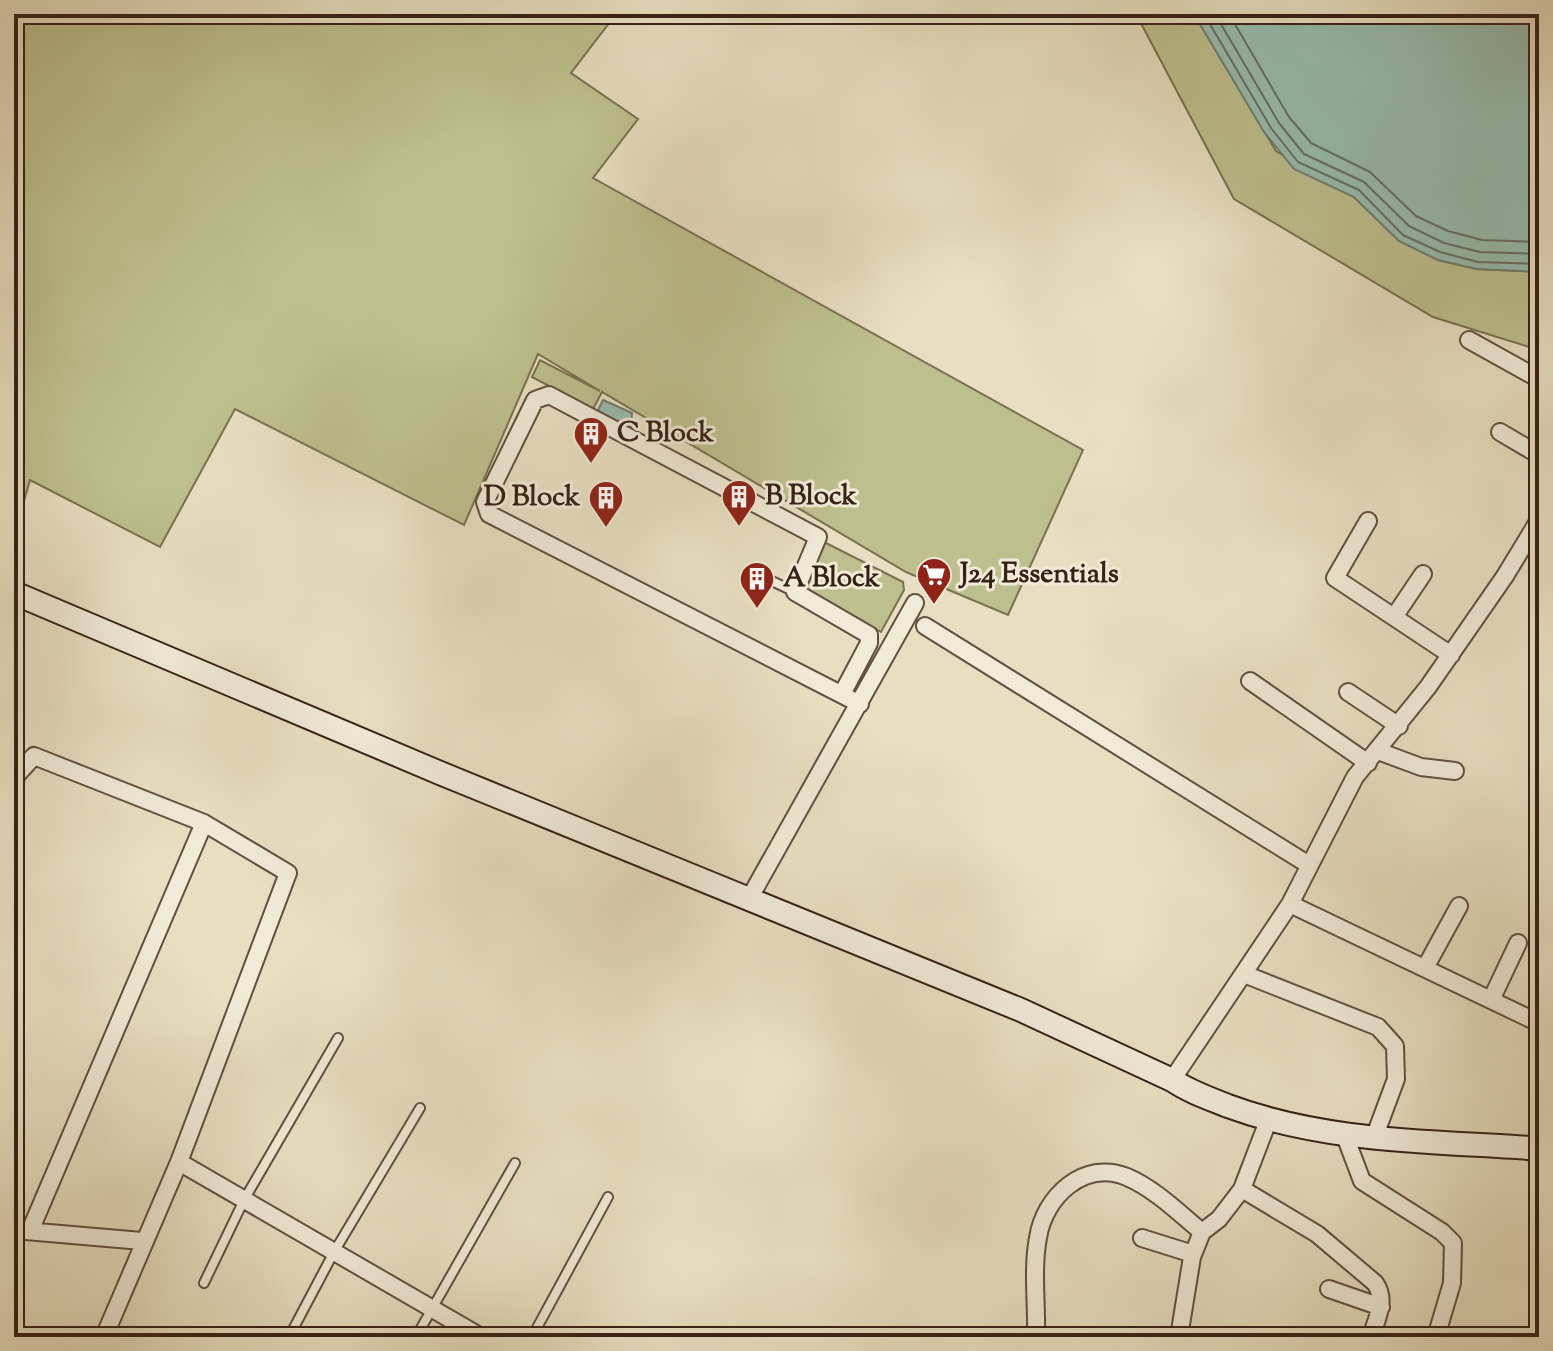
<svg xmlns="http://www.w3.org/2000/svg" width="1553" height="1351" font-family="'Sorts Mill Goudy',serif">
  <style>
    .green { fill: #bdc08e; stroke: #7a7052; stroke-width: 2 }
    .water { fill: #97bdb0; stroke: #707f72; stroke-width: 2 }
    .lines { fill: none; stroke-linecap: round; stroke-linejoin: round }
    .shore { stroke: #666f63; stroke-width: 2 }
    .lane-casing { stroke: #625041; stroke-width: 12 }
    .street-casing { stroke: #625041; stroke-width: 20 }
    .secondary-casing { stroke: #362116; stroke-width: 26 }
    .lane { stroke: #f0ead7; stroke-width: 8 }
    .street { stroke: #f0ead7; stroke-width: 16 }
    .secondary { stroke: #f0ead7; stroke-width: 22 }
    .labels { text-anchor: middle; dominant-baseline: central; stroke-width: 6; stroke-linejoin: round; paint-order: stroke }
    .poi-label { font-size: 28px; font-weight: bold; fill: #362116; stroke: #f0ead7; text-anchor: start }
  </style>
  <rect width="100%" height="100%" fill="#e8dfc2"/>
  <filter id="stains"><feTurbulence type="fractalNoise" baseFrequency=".0025" numOctaves="4"/><feColorMatrix values="0 0 0 0 .2 0 0 0 0 .09 0 0 0 0 .02 0 0 0 .5 -.17"/></filter>
  <radialGradient id="worn" r=".72"><stop offset=".6" stop-color="#630" stop-opacity="0"/><stop offset="1" stop-color="#630" stop-opacity=".3"/></radialGradient>
  <path class="green" d="M14,14H616L571,73L638,119L593,178L1083,450L1008,615L906,572L602,392L593,409L532,377L540,360L600,391L538,354L464,525L235,409L160,547L30,480L14,536Z
    M1136,14H1194L1276,151L1354,197L1399,241L1438,260L1477,269L1539,272V350L1433,317L1234,199Z
    M824,542L903,582L904,590L881,632L807,590L805,585Z"/>
  <path class="water" d="M1194,14H1539V272L1477,269L1438,260L1399,241L1354,197L1294,169L1264,132Z
    M603,400L632,413L631,427L597,412Z"/>
  <g class="lines">
    <path class="shore" d="M1204,14L1271,128L1298,162L1359,190L1403,235L1440,252L1478,262L1539,264
      M1215,14L1279,123L1304,154L1364,182L1409,226L1444,243L1480,252L1539,254
      M1229,14L1289,117L1311,143L1370,172L1416,216L1448,231L1482,240L1539,242"/>
    <defs>
      <path id="lane" d="M753,572L795,592
        M204,1283L244,1200L338,1038
        M289,1337L334,1252L420,1108
        M416,1337L515,1163
        M532,1337L608,1197"/>
      <path id="street" d="M1469,340L1539,379
        M1500,432L1539,455
        M1368,521L1335,578L1451,655
        M1394,617L1423,574
        M925,626L1309,865
        M1250,681L1368,763
        M1348,692L1399,726
        M842,694L869,643V635L795,592L818,537L549,395L535,400L485,502L489,514L860,704
        M1378,751L1421,767L1455,771
        M14,778L34,756L204,823L288,873L179,1162L104,1337
        M749,899L915,603
        M1290,904L1539,1023
        M1425,968L1459,906
        M1244,974L1378,1027L1395,1046L1396,1079L1374,1138
        M1491,1000L1518,943
        M1172,1080L1290,904L1355,777L1428,687L1505,576L1539,520
        M1345,1136L1362,1181L1442,1232L1453,1243L1452,1283L1436,1337
        M179,1162L481,1337
        M1242,1189L1317,1234L1375,1283C1387,1300 1377,1318 1371,1337
        M14,1230L142,1241
        M30,1231L204,823
        M1142,1238L1193,1254
        M1329,1289L1381,1307
        M1036,1337C1037,1305 1032,1269 1038,1238C1044,1197 1084,1159 1127,1177C1155,1189 1179,1213 1202,1232
        M1179,1337L1192,1257L1202,1232L1219,1219L1242,1189L1268,1121"/>
      <path id="secondary" d="M14,593L440,773L1021,1010L1172,1080C1190,1092 1208,1098 1228,1106C1325,1142 1427,1141 1530,1148L1539,1152"/>
    </defs>
    <use href="#lane" class="lane-casing"/>
    <use href="#street" class="street-casing"/>
    <use href="#secondary" class="secondary-casing"/>
    <use href="#lane" class="lane"/>
    <use href="#street" class="street"/>
    <use href="#secondary" class="secondary"/>
  </g>
  <defs>
    <symbol id="building-pin" viewBox="-11 -11 22 30"><path d="M0 17L-7.5 6A9.5 9.5 0 1 1 7.5 6Z" fill="#8f2418" stroke="#f0ead7"/><path d="M-4-6H4V6H1V3H-1V6H-4ZM-2.5-4.3h1.7v1.8h-1.7ZM.8-4.3h1.7v1.8H.8ZM-2.5-1h1.7V.8h-1.7ZM.8-1h1.7V.8H.8Z" fill="#fff"/></symbol>
    <symbol id="supermarket-pin" viewBox="-11 -11 22 30"><path d="M0 17L-7.5 6A9.5 9.5 0 1 1 7.5 6Z" fill="#8f2418" stroke="#f0ead7"/><path d="M-6-5.5h2.5l.6 2H6L4.5 2H-2.5L-4.4-4H-6ZM-1.5 3.2a1.3 1.3 0 1 0 .1 0ZM3 3.2a1.3 1.3 0 1 0 .1 0Z" fill="#fff"/></symbol>
  </defs>
  <g fill-rule="evenodd">
    <use href="#building-pin" x="571" y="414" width="40" height="54"/>
    <use href="#building-pin" x="719" y="477" width="40" height="54"/>
    <use href="#building-pin" x="586" y="478" width="40" height="54"/>
    <use href="#supermarket-pin" x="914" y="555" width="40" height="54"/>
    <use href="#building-pin" x="737" y="559" width="40" height="54"/>
  </g>
  <g class="labels">
    <g class="poi-label">
      <text x="617" y="434">C Block</text>
      <text x="765" y="497">B Block</text>
      <text x="580" y="498" text-anchor="end">D Block</text>
      <text x="960" y="575">J24 Essentials</text>
      <text x="783" y="579">A Block</text>
    </g>
  </g>
  <rect width="1553" height="1351" fill="none" stroke="#e8dfc2" stroke-width="48"/>
  <rect x="16" y="16" width="1521" height="1319" fill="none" stroke="#362116" stroke-width="4"/>
  <rect x="24" y="24" width="1505" height="1303" fill="none" stroke="#362116" stroke-width="2"/>
  <rect width="100%" height="100%" filter="url(#stains)"/>
  <rect width="100%" height="100%" fill="url(#worn)"/>
</svg>
